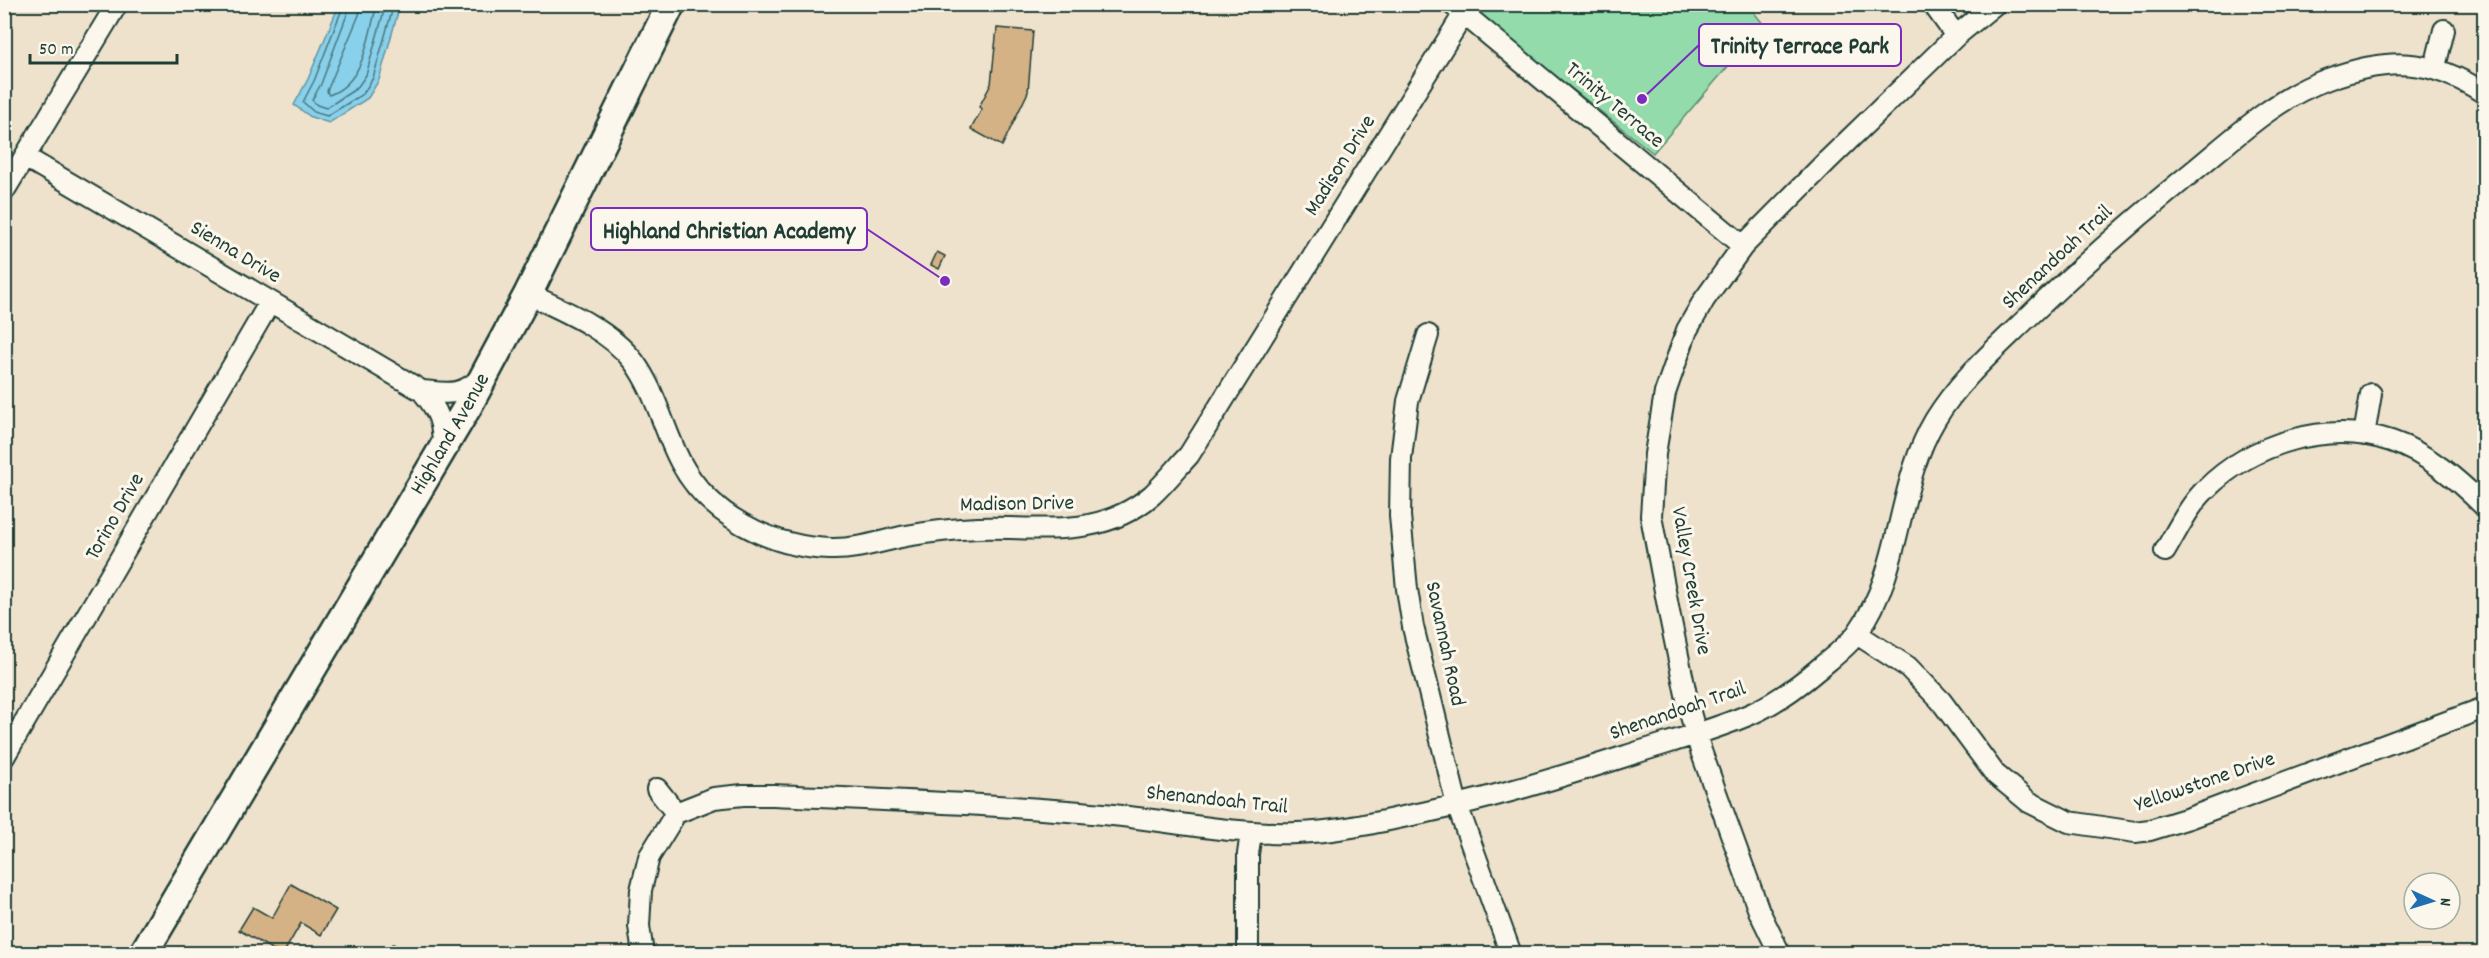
<svg xmlns="http://www.w3.org/2000/svg" width="2489" height="958" font-family="Dekko,sans-serif">
  <style>
    .green { fill: #93dbab; stroke: #598c70; stroke-width: 1.5 }
    .water { fill: #89d0eb; stroke: #5f95a2; stroke-width: 1.5 }
    .lines { fill: none; stroke-linecap: round; stroke-linejoin: round }
    .shore { stroke: #49787d; stroke-width: 1.5 }
    .building { fill: #d4b286; stroke: #1f3d34; stroke-width: 1.5 }
    .minor-casing { stroke: #1f3d34; stroke-width: 24 }
    .secondary-casing { stroke: #1f3d34; stroke-width: 32 }
    .minor { stroke: #fbf7ec; stroke-width: 20 }
    .secondary { stroke: #fbf7ec; stroke-width: 27 }
    .labels { text-anchor: middle; dominant-baseline: central; stroke-width: 6; stroke-linejoin: round; paint-order: stroke }
    .street-label { font-size: 22px; fill: #1f3d34; stroke: #fbf7ec }
    .leader { fill: none; stroke: #7b2cbf; stroke-width: 2 }
    .callout-dot { fill: #7b2cbf; stroke: #fbf7ec; stroke-width: 2 }
    .callout { fill: #fbf7ec; stroke: #7b2cbf; stroke-width: 2 }
    .callout-label { font-size: 24px; text-anchor: middle; font-weight: bold; fill: #1f3d34 }
  </style>
  <rect width="100%" height="100%" fill="#efe2cd"/>
  <filter id="ink" filterUnits="userSpaceOnUse"><feTurbulence type="fractalNoise" baseFrequency=".0167" numOctaves="2"/><feDisplacementMap in="SourceGraphic" scale="12" xChannelSelector="R" yChannelSelector="G"/><feConvolveMatrix kernelMatrix="1 2 1 2 8 2 1 2 1" color-interpolation-filters="sRGB"/></filter>
  <g filter="url(#ink)">
    <path class="green" d="M1471,5H1748L1764,25L1653,153L1517,45Z"/>
    <path class="water" d="M339,5H400L379,80L368,98L329,123L311,117L294,105L308,79Z"/>
    <g class="lines">
      <path class="shore" d="M344,4L314,81L303,102L314,112L327,116L363,94L373,78L394,4
        M351,4L321,84L312,100L317,105L326,108L357,88L366,75L386,4
        M361,4L359,15L327,91L329,95C365,82 368,37 377,4"/>
    </g>
    <path class="building" d="M997,28L1033,31L1028,92L1002,146L971,129L982,109L979,107L991,84Z
      M937,252L945,256L939,269L931,265Z
      M291,884L336,910L321,935L301,923L283,954H280L239,930L253,907L272,918Z
      M393,944L409,954H388Z"/>
    <g class="lines">
      <defs>
        <path id="minor" d="M1452,4L1743,246
          M1933,4L1956,36
          M2435,67L2444,30
          M25,157L422,391C439,411 443,422 443,449
          M4,191L117,4
          M528,294C563,310 610,330 634,362C656,392 663,428 680,461C708,515 770,547 830,549C856,550 881,541 906,536C929,532 954,529 978,528C1041,526 1099,540 1152,495C1165,483 1177,468 1189,455L1463,15
          M1428,335L1408,401L1401,458L1400,516L1407,589L1413,627L1457,805L1511,954
          M422,391C447,393 460,397 480,379
          M2364,435L2371,394
          M2165,551C2177,531 2188,507 2205,490C2252,443 2327,420 2391,441C2427,453 2458,480 2484,506
          M1857,634L1908,667L1941,701L1995,774L2029,802L2069,822L2135,832L2150,830L2189,818L2484,708
          M4,757L270,302
          M657,789L676,813
          M643,954L639,926L641,890L649,857L676,813L714,798L743,795H774C884,800 993,804 1103,814C1167,820 1232,835 1297,833C1331,832 1365,825 1398,818C1476,803 1551,780 1626,756C1668,742 1713,731 1753,713C1777,702 1801,684 1821,667C1833,657 1849,645 1858,632C1903,569 1896,485 1935,420C1958,382 1992,352 2024,321C2076,271 2130,223 2185,178C2230,142 2274,98 2328,79C2389,57 2430,58 2484,93
          M1248,954V854L1251,833
          M1780,954L1759,911L1701,751L1689,709L1669,612L1651,516L1655,454L1665,393L1687,330L1704,300L1743,246L1827,161L1956,36L1995,4"/>
        <g id="secondary">
          <path id="s1" d="M143,954L468,406L528,294L671,4"/>
        </g>
      </defs>
      <use href="#minor" class="minor-casing"/>
      <use href="#secondary" class="secondary-casing"/>
      <use href="#minor" class="minor"/>
      <use href="#secondary" class="secondary"/>
    </g>
  </g>
  <g class="labels">
    <g class="street-label">
      <text transform="translate(1614 106) rotate(40)">Trinity Terrace</text>
      <text transform="translate(1341 166) rotate(-58)">Madison Drive</text>
      <text transform="translate(235 253) rotate(31)">Sienna Drive</text>
      <text transform="translate(2058 258) rotate(-43)">Shenandoah Trail</text>
      <text stroke="none"><textPath href="#s1" startOffset="604">Highland Avenue</textPath></text>
      <text transform="translate(1017 505) rotate(-1)">Madison Drive</text>
      <text transform="translate(116 517) rotate(-60)">Torino Drive</text>
      <text transform="translate(1690 581) rotate(80)">Valley Creek Drive</text>
      <text transform="translate(1444 644) rotate(78)">Savannah Road</text>
      <text transform="translate(1678 712) rotate(-19)">Shenandoah Trail</text>
      <text transform="translate(2205 783) rotate(-19)">Yellowstone Drive</text>
      <text transform="translate(1217 801) rotate(6)">Shenandoah Trail</text>
    </g>
  </g>
  <path class="leader" d="M1642 99L1699 45M945 281L867 229"/>
  <g class="callout-dot">
    <circle cx="1642" cy="99" r="6"/>
    <circle cx="945" cy="281" r="6"/>
  </g>
  <g class="callout">
    <rect x="1699" y="24" width="202" height="42" rx="6"/>
    <rect x="591" y="208" width="276" height="42" rx="6"/>
  </g>
  <g class="callout-label">
    <text x="1800" y="53">Trinity Terrace Park</text>
    <text x="729" y="238">Highland Christian Academy</text>
  </g>
  <rect width="2489" height="958" fill="none" stroke="#fbf7ec" stroke-width="24"/>
  <rect x="12" y="12" width="2465" height="934" fill="none" stroke="#1f3d34" stroke-width="2" filter="url(#ink)"/>
  <g transform="translate(2432 901) rotate(94)"><circle r="28" fill="#fbf7ec" stroke="#a3ada2" stroke-width="1.5"/>
  <path d="M0-4.5L10 22L0 15L-10 22Z" fill="#1f6fb2"/>
  <text y="-9" font-size="16" font-weight="bold" text-anchor="middle" fill="#1f3d34">N</text>
  </g>
  <path d="M30 54v9h147v-9" fill="none" stroke="#1f3d34" stroke-width="3"/>
  <text x="39" y="54" font-size="18" fill="#1f3d34" stroke="#fbf7ec" stroke-width="4.5" paint-order="stroke">50 m</text>
</svg>
